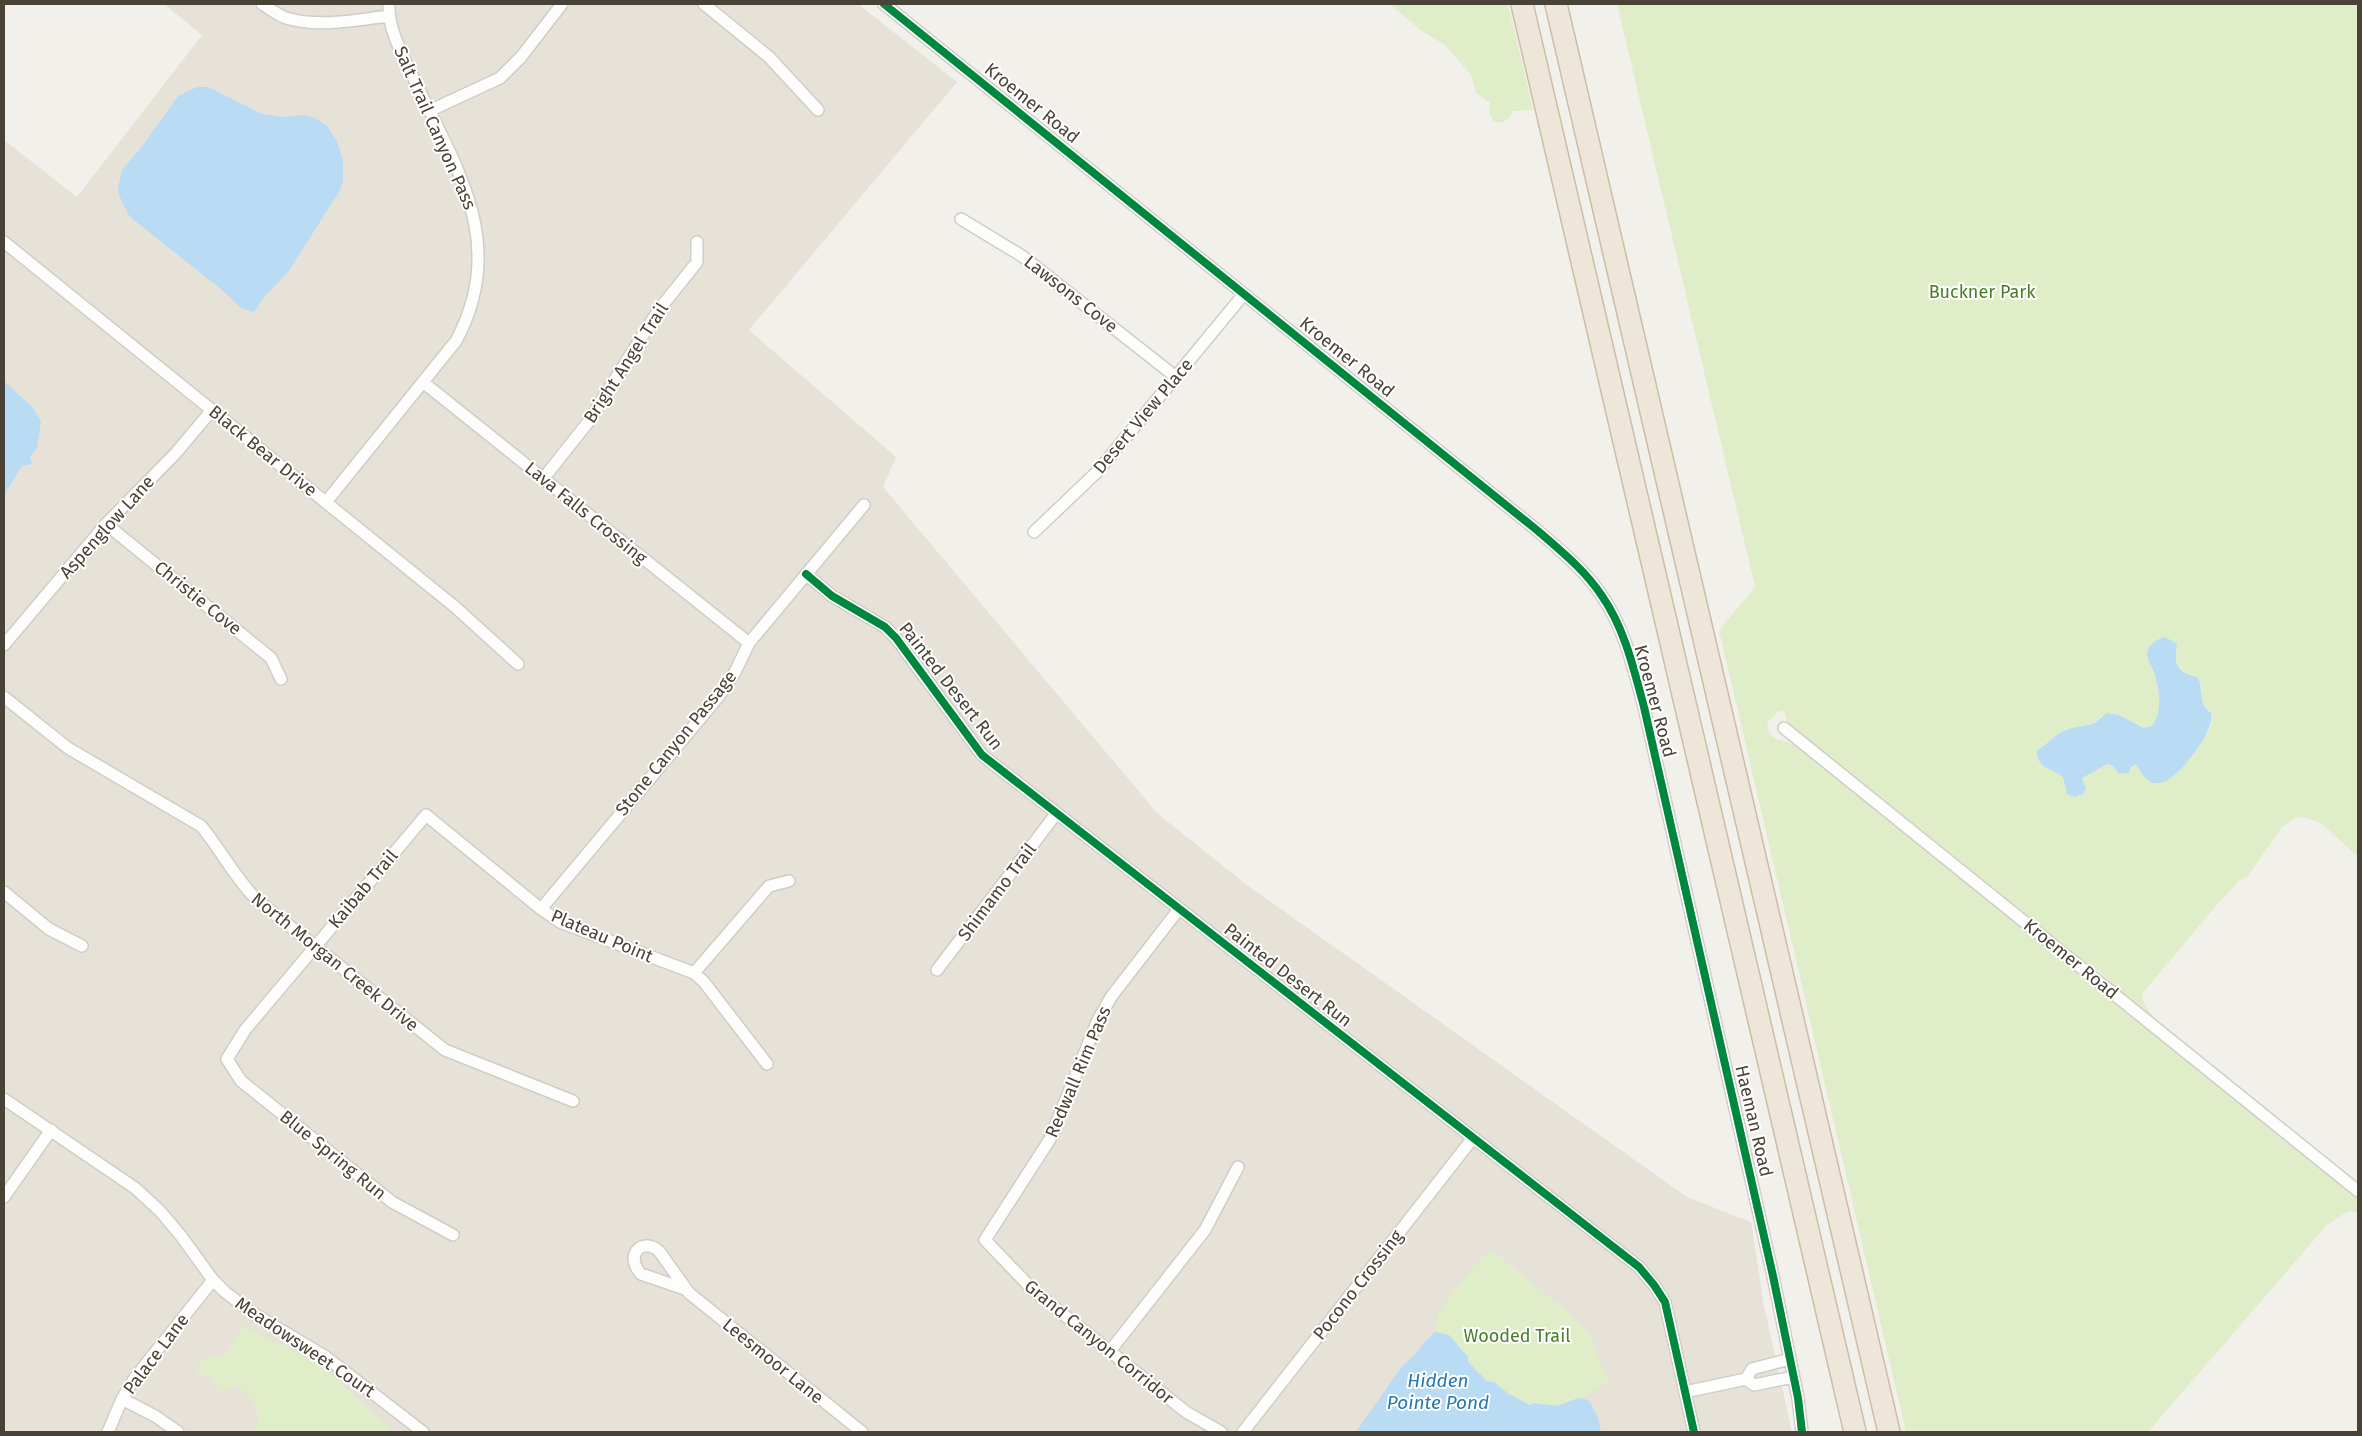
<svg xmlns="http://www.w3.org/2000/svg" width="2362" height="1436" font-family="'Fira Sans',sans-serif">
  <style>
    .residential { fill: #e6e2d8 }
    .green { fill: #dfeec9; fill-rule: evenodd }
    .water { fill: #b9dbf3 }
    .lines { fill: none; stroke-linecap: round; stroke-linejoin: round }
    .minor-casing { stroke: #d0cdc8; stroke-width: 14 }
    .motorway-casing { stroke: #ccbda5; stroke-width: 24 }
    .minor { stroke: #fdfdfc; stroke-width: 11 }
    .motorway { stroke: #ede6d9; stroke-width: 21 }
    .cycleway-casing { stroke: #fff; stroke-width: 11 }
    .cycleway { stroke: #00873e; stroke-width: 8 }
    .labels { text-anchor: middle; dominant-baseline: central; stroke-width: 4; stroke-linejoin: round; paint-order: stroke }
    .street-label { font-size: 18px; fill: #494236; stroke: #fff }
    .park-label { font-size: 18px; fill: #468024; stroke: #fff }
    .water-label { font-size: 19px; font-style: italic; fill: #2578b4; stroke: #fff }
  </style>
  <rect width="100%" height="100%" fill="#f2f0eb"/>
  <path class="residential" d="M164,4H858L957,82L749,330L896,457L883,487L1158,814L1247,885L1687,1197L1751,1222L1764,1306L1792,1432H4V140L77,197L202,35Z"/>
  <path class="green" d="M1390,4H1508L1533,110L1513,111C1510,120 1502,125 1493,121L1489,112L1490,103L1476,93L1471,75L1446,46L1419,29Z
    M1617,4H2358V857L2322,824L2307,818L2296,817L2282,827L2248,876L2238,882L2215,907L2142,994C2143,1017 2191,1049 2208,1064L2109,984C2102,973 2099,968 2086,967L2047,932L2027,931L2358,1198V1212H2347L2327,1225L2148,1432H1906L1719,630L1755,587ZM2147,655L2174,658C2179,669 2185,674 2197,677L2202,687V699L2212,724C2199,746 2180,781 2152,783L2144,777L2136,764L2131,767L2129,773L2119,774L2113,766L2108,764L2082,778L2086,788L2064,786L2063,777L2040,748L2058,734L2071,728L2093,724L2101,716L2119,715L2147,729C2172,717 2154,674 2147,655ZM1779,711H1784L1792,744L1774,738L1767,730L1768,722ZM1843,768L1874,792L1882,802L1832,773Z
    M1490,1249L1562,1307L1590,1336L1608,1381C1583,1398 1564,1410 1533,1403L1530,1405C1518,1401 1496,1381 1487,1382L1468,1362V1357L1449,1335L1435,1332L1439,1313L1452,1292Z
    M243,1325C269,1340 296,1350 321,1367C347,1386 369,1411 393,1432H255C263,1414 253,1394 236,1385L222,1393L215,1386L212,1376L207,1377L197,1372L203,1359L210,1355L218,1358L228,1350Z"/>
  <path class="water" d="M197,87H208L262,114L282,117L304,115L316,118L327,126L337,141L343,160V182L339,192L288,272L266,295L254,312L241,308L221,289L135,221L128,214L119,195L118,188L122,170L143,145L178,96Z
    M4,381L33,408L41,421L37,448L30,457L32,464L22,466L4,495Z
    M2165,637L2177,644C2173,664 2177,672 2197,677C2205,689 2197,704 2211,713C2216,730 2180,776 2164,782C2160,783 2156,783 2152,783L2144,777L2136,764L2131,767L2129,773L2119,774L2113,766L2108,764L2082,778L2086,788L2083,794L2075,797L2067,794L2063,777C2052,768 2037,769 2037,751L2058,734L2071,728L2093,724L2107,713L2119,715L2144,728L2152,726C2164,710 2159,688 2153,670C2151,666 2148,660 2147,655C2147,645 2157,639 2165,637Z
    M1435,1332L1449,1335L1468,1357V1362L1487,1381L1494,1382L1507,1393L1530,1405L1533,1403L1558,1406L1578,1398L1586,1399L1590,1402L1598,1417L1601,1432H1356L1402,1366C1415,1357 1422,1342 1435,1332Z"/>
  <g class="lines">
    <defs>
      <path id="minor" d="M262,4C269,8 278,15 286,18C320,28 355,20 389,16
        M704,4L769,57L818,110
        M884,4L1538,531C1561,551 1585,570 1602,596C1625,629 1634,670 1644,707L1773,1276L1798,1398L1802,1432
        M429,111L500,78L521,57L562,4
        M961,219L1022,256L1176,377
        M4,242L454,606L518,664
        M424,383L749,643
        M543,479L589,421L658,311L697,262V242
        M326,502L456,341C509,243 456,168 414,79C403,56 388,30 389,4
        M106,524L271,658L281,679
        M1034,532L1098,471L1244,294
        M806,574L832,596L885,627L896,638L982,755L1639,1267L1654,1285L1665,1302L1694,1432
        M4,645L106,524L175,454L212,410
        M4,697L68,748L201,826C221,850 235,878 257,900L445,1050L573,1101
        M1784,728L2358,1191
        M4,892L49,929L82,946
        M541,909L719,696L735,672L749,643L864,505
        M1179,909L1111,997L1097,1022L1050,1139L985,1240L1034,1291L1186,1412L1221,1432
        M937,970L1056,814
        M694,973L769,886L789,881
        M4,1099L135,1188L160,1211L181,1236L213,1280L225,1292L251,1312L326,1357L423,1432
        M4,1197L51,1130
        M453,1235L392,1202L241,1081L227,1059L245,1030L426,815L541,909L560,922L694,973L704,982L767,1064
        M685,1289L641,1274C625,1257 640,1236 659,1251L689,1293L862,1432
        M1110,1351L1205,1230L1238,1167
        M1746,1379L1752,1369L1790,1359
        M1746,1379L1754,1385L1793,1377
        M1685,1392L1746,1379
        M122,1399L155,1416L178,1432
        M108,1432L122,1399L134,1379L213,1280
        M1243,1432L1473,1138"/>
      <path id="motorway" d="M1522,4L1855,1432
        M1556,4L1889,1432"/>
    </defs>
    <use href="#minor" class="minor-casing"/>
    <use href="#motorway" class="motorway-casing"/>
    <use href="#minor" class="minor"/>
    <use href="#motorway" class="motorway"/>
    <defs>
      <path id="cycleway" d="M884,4L1538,531C1561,551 1585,570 1602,596C1625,629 1634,670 1644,707L1773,1276L1798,1398L1802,1432
        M806,574L832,596L885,627L896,638L982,755L1639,1267L1654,1285L1665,1302L1694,1432"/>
    </defs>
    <use href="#cycleway" class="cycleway-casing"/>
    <use href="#cycleway" class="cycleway"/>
  </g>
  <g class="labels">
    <g class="street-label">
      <text transform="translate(1032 103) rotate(39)">Kroemer Road</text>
      <text transform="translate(435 128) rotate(66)">Salt Trail Canyon Pass</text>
      <text transform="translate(1071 294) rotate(38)">Lawsons Cove</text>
      <text transform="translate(1347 357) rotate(39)">Kroemer Road</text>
      <text transform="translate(626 363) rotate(-57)">Bright Angel Trail</text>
      <text transform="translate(1143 416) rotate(-50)">Desert View Place</text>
      <text transform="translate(263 451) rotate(39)">Black Bear Drive</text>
      <text transform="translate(586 513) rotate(39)">Lava Falls Crossing</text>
      <text transform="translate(107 527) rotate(-48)">Aspenglow Lane</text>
      <text transform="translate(198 598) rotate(39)">Christie Cove</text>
      <text transform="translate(951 686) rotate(52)">Painted Desert Run</text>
      <text transform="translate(1655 701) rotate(75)">Kroemer Road</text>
      <text transform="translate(676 743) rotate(-51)">Stone Canyon Passage</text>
      <text transform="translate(363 889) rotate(-50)">Kaibab Trail</text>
      <text transform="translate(997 892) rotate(-53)">Shimamo Trail</text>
      <text transform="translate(602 936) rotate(23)">Plateau Point</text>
      <text transform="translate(2071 959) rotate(39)">Kroemer Road</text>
      <text transform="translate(335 962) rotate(39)">North Morgan Creek Drive</text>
      <text transform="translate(1288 975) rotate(38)">Painted Desert Run</text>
      <text transform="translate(1078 1072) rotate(-67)">Redwall Rim Pass</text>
      <text transform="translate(1754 1121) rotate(77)">Haeman Road</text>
      <text transform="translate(333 1155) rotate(39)">Blue Spring Run</text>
      <text transform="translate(1358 1285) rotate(-52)">Pocono Crossing</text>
      <text transform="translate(1099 1342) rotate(39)">Grand Canyon Corridor</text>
      <text transform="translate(305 1347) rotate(34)">Meadowsweet Court</text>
      <text transform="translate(156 1354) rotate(-53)">Palace Lane</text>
      <text transform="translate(773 1361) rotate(39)">Leesmoor Lane</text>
    </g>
    <g class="park-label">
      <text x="1982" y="292">Buckner Park</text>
      <text x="1517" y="1336">Wooded Trail</text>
    </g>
    <g class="water-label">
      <text x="1438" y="1380">Hidden<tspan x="1438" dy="22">Pointe Pond</tspan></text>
    </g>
  </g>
  <rect width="2362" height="1436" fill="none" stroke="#494236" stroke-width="10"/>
</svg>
